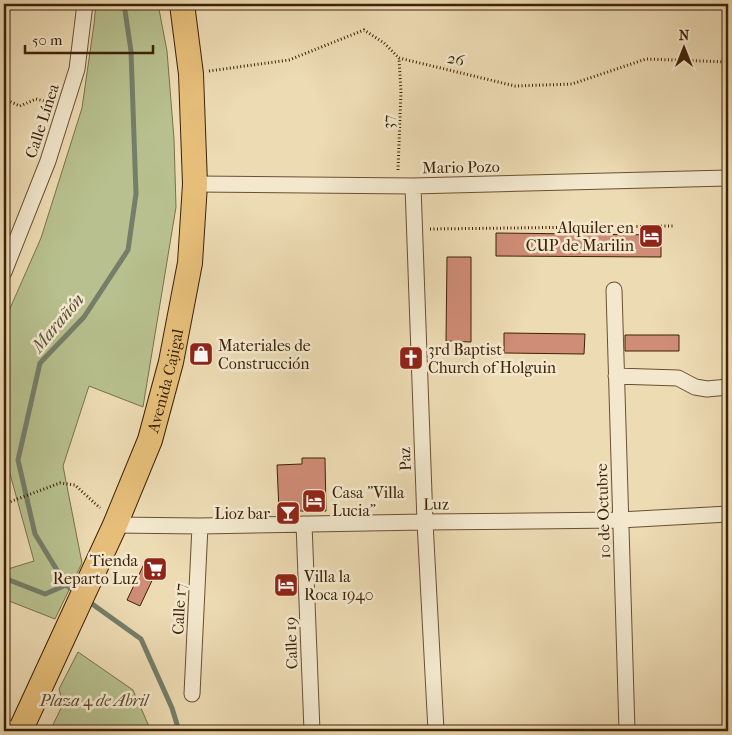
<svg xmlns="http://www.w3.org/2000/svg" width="732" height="735" font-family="'IM FELL French Canon',serif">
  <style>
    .green { fill: #b7c08e; stroke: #7a714a }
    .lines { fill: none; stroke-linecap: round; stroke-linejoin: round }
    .stream { stroke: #757e69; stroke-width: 5 }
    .building { fill: #cf8c76; stroke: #3e2207 }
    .lane-casing { stroke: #6a5032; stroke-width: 9 }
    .street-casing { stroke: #6a5032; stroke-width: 17 }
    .primary-casing { stroke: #3e2207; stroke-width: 26 }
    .path { stroke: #3e2207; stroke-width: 3; stroke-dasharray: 1 2.5; stroke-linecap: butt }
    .lane { stroke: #f3e8ce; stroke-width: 8 }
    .street { stroke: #f3e8ce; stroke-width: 15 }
    .primary { stroke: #e6be7a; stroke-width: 24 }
    .labels { text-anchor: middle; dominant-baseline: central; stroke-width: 5; stroke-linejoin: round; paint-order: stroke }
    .street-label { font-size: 16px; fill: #3e2207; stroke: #f3e8ce }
    .poi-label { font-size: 16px; fill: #3e2207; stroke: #f3e8ce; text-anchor: start }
    .park-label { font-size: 16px; font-style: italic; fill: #5c4a29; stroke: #f3e8ce }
    .water-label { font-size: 18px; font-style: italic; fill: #595038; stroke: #f3e8ce }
  </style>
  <rect width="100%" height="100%" fill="#eddbb3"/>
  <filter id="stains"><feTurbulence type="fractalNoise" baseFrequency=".004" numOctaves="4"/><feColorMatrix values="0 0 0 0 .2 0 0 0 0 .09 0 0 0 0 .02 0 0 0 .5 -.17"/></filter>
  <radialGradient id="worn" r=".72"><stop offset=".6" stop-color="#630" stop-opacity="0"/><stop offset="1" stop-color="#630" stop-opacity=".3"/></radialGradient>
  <path class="green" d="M96,4H158L167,51L174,139L176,207L143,407L89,386L63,466L82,563L55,619L4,599V565L8,569L34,561L4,452V322L41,238L82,108L94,24Z
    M78,652L133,690L151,731H50L63,704L59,689Z"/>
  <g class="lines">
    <path class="stream" d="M4,578L45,594L66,585
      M77,593L66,585L35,534L18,460L40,363L84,317L128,250L136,194L131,51L124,4
      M88,601L141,639L172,708L179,731"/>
  </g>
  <path class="building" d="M496,233L661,235V257L496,256Z
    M447,257H471V342L446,341Z
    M504,333L585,334L584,354L504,353Z
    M625,335H679V351H625Z
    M302,458H325L326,511H279L277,465L302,464Z
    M144,564L157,570L140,606L127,600Z"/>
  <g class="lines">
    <defs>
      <path id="lane" d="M4,722L17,730"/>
      <path id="street" d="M195,184L413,186L728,178
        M413,186L425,522L436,731
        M4,272L48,161L77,69L85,4
        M614,290L627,731
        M616,376L678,378L695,387L707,389L728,387
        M304,524L312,731
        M115,525L200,526L425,522L620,520L728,514
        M192,694L200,526"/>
      <g id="primary">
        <path id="s1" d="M20,731L115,525L150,440L171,362L190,263L195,184L191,74L182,4"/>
      </g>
    </defs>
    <use href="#lane" class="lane-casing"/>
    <use href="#street" class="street-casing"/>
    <use href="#primary" class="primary-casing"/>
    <path class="path" d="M209,71L289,60L364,30L384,43L399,58L515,86L572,84L646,59L728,62
      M4,99L20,106L36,99L52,103
      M398,170L401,92L399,58
      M430,229L674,226
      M4,504L60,483L75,485L100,508"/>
    <use href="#lane" class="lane"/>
    <use href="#street" class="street"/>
    <use href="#primary" class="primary"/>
  </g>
  <defs>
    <symbol id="hotel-square" viewBox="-11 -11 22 22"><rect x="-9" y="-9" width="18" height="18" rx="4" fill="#8f2418" stroke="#f3e8ce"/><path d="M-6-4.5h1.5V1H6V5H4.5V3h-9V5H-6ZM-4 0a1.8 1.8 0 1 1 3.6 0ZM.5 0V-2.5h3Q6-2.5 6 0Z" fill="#fff"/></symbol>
    <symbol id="shop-square" viewBox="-11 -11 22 22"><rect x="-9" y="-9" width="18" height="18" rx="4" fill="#8f2418" stroke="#f3e8ce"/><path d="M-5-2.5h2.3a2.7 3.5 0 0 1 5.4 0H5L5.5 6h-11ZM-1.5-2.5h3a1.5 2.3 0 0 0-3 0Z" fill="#fff"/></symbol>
    <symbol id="church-square" viewBox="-11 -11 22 22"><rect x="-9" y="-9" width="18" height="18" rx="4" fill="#8f2418" stroke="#f3e8ce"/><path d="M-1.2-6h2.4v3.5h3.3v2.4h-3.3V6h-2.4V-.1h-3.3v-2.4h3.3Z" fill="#fff"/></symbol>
    <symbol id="bar-square" viewBox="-11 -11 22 22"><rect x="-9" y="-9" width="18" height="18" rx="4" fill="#8f2418" stroke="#f3e8ce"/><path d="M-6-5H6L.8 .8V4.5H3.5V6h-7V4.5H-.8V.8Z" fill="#fff"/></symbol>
    <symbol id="supermarket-square" viewBox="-11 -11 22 22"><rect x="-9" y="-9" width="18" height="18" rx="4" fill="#8f2418" stroke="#f3e8ce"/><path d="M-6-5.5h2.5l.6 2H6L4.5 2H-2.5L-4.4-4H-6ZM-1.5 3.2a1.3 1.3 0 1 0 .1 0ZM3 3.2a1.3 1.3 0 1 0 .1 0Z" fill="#fff"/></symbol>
  </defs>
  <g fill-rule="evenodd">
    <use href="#hotel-square" x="637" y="222" width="28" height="28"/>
    <use href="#shop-square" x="187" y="340" width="28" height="28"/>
    <use href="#church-square" x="397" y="344" width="28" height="28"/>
    <use href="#hotel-square" x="300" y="487" width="28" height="28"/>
    <use href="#bar-square" x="274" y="499" width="28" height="28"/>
    <use href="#supermarket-square" x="141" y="555" width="28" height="28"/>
    <use href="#hotel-square" x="272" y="571" width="28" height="28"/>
  </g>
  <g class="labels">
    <g class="street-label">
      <text transform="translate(456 59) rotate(13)">26</text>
      <text transform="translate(42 121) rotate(-72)">Calle Línea</text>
      <text transform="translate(388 122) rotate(-88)">37</text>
      <text transform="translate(461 167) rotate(-1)">Mario Pozo</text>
      <text stroke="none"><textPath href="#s1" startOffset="380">Avenida Cajigal</textPath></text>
      <text transform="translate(405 459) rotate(-92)">Paz</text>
      <text transform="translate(436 504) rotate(-1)">Luz</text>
      <text transform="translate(603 511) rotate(-92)">10 de Octubre</text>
      <text transform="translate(179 609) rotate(-87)">Calle 17</text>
      <text transform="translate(291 643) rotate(-92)">Calle 19</text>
    </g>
    <g class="poi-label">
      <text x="634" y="227" text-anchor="end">Alquiler en<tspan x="634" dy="18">CUP de Marilin</tspan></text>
      <text x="218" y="345">Materiales de<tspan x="218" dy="18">Construcción</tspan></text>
      <text x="428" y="349">3rd Baptist<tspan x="428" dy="18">Church of Holguin</tspan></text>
      <text x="332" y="492">Casa "Villa<tspan x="332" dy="18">Lucia"</tspan></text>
      <text x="270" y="513" text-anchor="end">Lioz bar</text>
      <text x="138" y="560" text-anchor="end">Tienda<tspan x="138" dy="18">Reparto Luz</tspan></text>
      <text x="304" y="576">Villa la<tspan x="304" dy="18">Roca 1940</tspan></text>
    </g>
    <g class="park-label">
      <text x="94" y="700">Plaza 4 de Abril</text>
    </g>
    <g class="water-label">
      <text transform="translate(58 323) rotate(-50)">Marañón</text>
    </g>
  </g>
  <rect width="732" height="735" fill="none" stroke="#eddbb3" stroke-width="20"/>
  <rect x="5" y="5" width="722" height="725" fill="none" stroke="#3e2207" stroke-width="2.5"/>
  <rect x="10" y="10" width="712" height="715" fill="none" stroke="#3e2207"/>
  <g transform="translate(684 48)" stroke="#f3e8ce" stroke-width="4" paint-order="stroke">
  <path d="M0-4L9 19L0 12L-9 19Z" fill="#3e2207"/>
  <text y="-8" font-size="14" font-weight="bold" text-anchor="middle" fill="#3e2207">N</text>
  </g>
  <path d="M25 45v8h128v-8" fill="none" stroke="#3e2207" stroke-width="2.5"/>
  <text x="32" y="45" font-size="15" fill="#3e2207" stroke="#f3e8ce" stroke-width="4" paint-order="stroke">50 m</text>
  <rect width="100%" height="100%" filter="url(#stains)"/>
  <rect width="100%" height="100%" fill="url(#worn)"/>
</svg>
